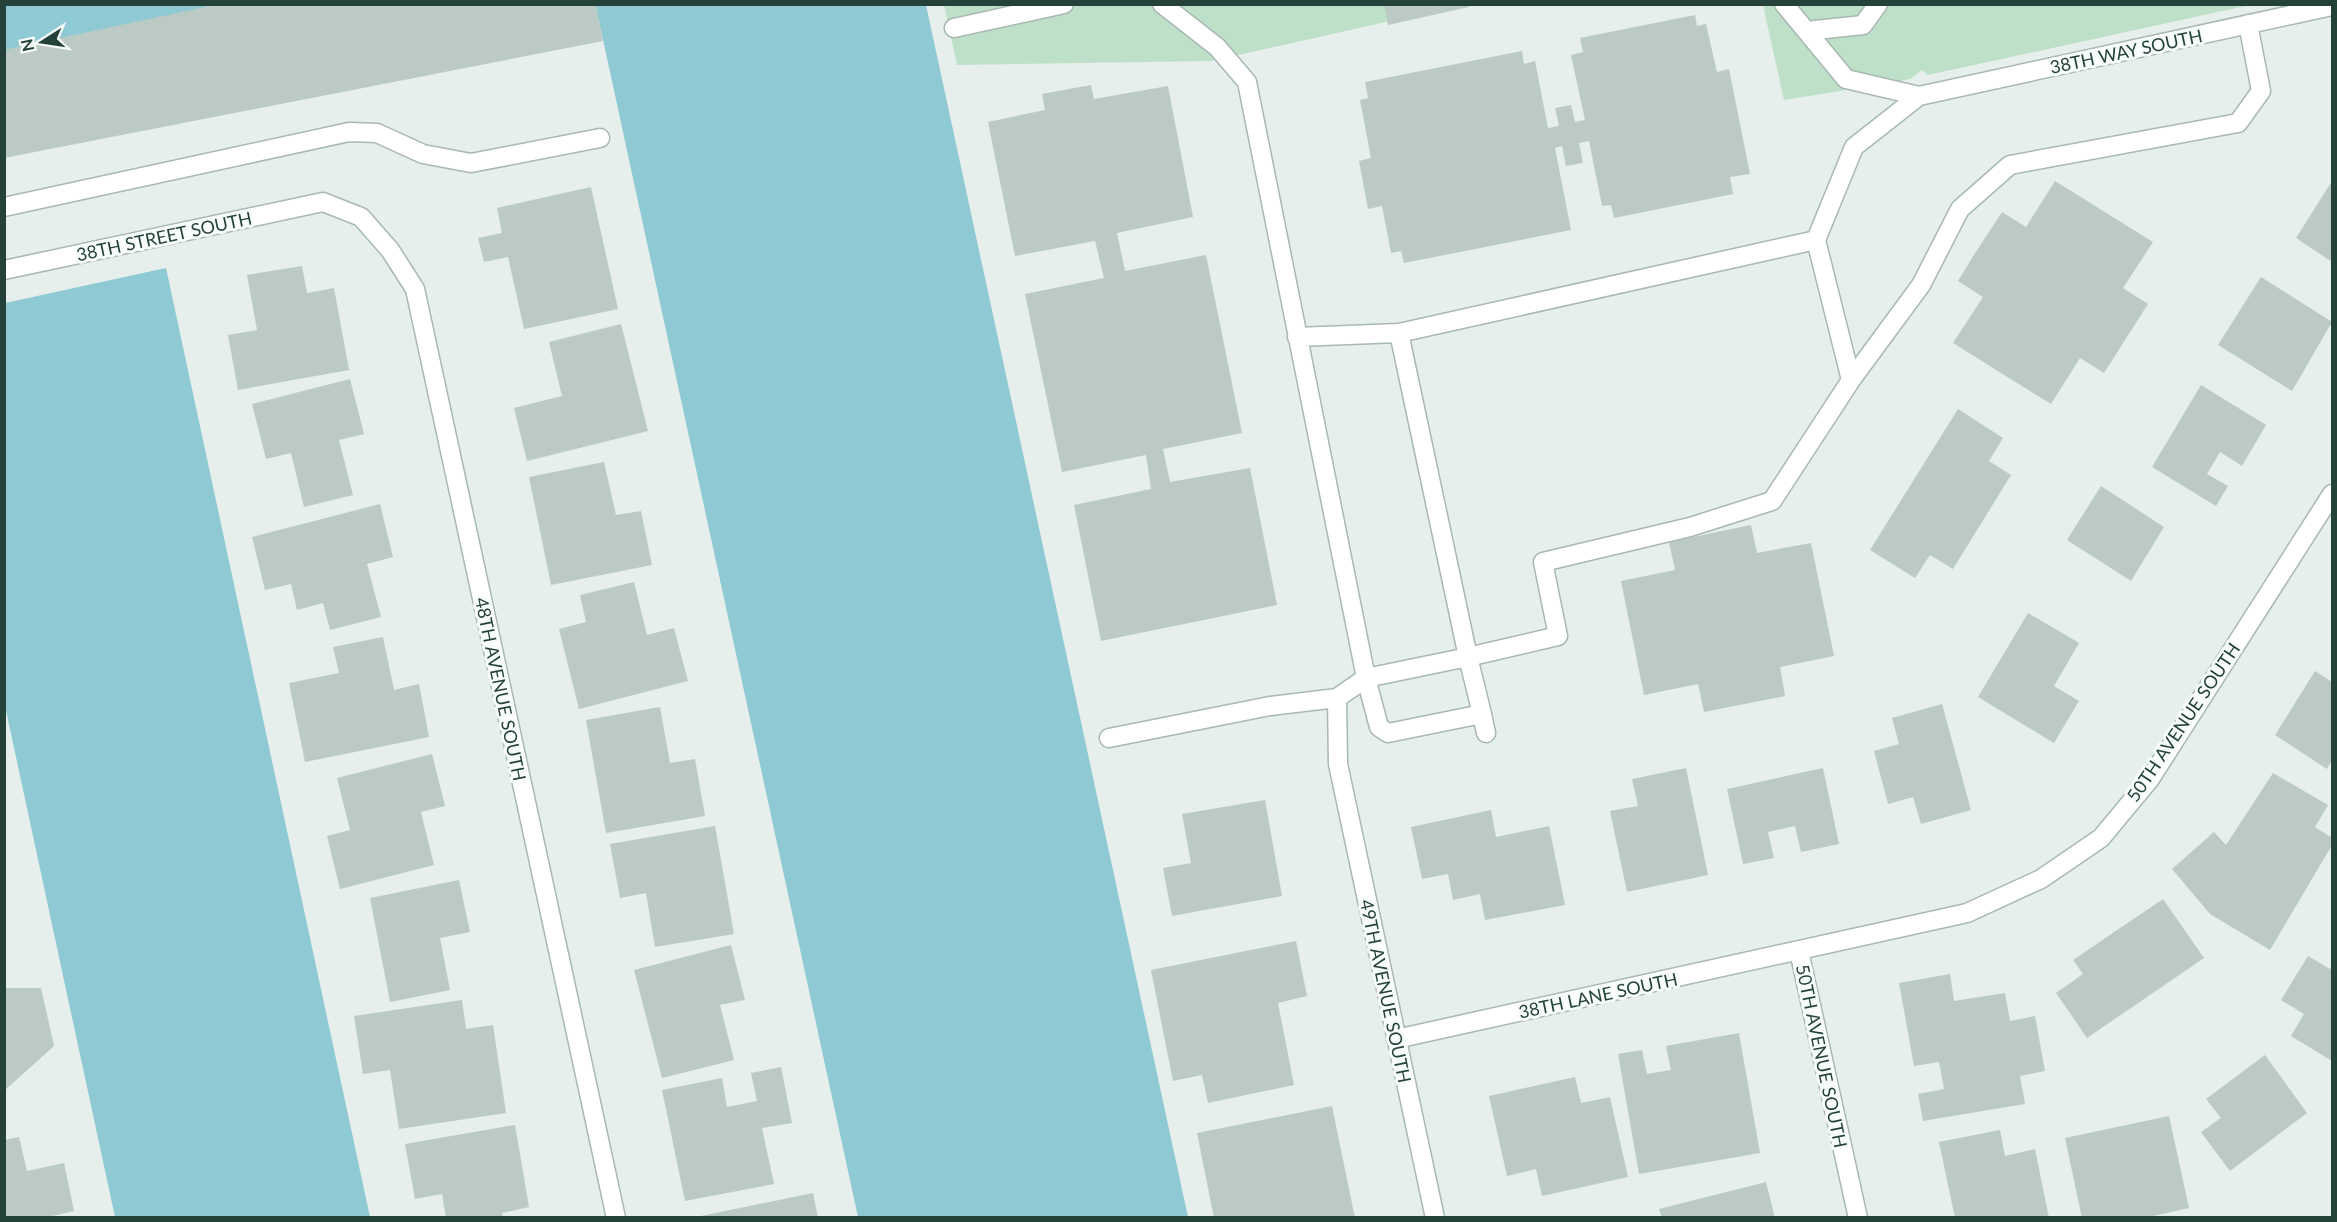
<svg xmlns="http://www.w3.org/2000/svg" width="2337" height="1222" font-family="Lato,sans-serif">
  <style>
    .green { fill: #bfe0c8 }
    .water { fill: #8ec9d4 }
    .building { fill: #bbcac4 }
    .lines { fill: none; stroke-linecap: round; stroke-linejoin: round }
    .minor-casing { stroke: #a8b8b2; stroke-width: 21 }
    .minor { stroke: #fff; stroke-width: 18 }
    .labels { text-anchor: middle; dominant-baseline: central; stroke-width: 6; stroke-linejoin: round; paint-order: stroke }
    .street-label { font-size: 18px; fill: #24423a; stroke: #f7fbf9 }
  </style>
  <rect width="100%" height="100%" fill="#e6efeb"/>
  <path class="green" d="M944,5H1461L1212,61L957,65Z
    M1763,5H2250L1928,75L1922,70L1910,79L1896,82L1784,100Z"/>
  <path class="water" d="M4,5H926L1188,1217H858L597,12L5,148Z
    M166,268L370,1217H115L5,706V303Z"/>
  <path class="building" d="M219,4H596L603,41L4,158V50Z
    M1384,4H1469V7L1388,25Z
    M1695,15L1697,26L1706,24L1717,72L1729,69L1750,174L1730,177L1733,194L1614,218L1611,205L1602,206L1589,141L1579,143L1583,163L1566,166L1562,146L1555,148L1571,230L1404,263L1401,251L1391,253L1382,206L1368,209L1359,161L1371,158L1360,100L1368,98L1365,82L1522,51L1524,64L1535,61L1548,128L1559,126L1555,108L1571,105L1575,122L1585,120L1571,55L1583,52L1580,38Z
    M1091,85L1094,99L1168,86L1193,217L1117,233L1125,271L1206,255L1242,433L1163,449L1170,482L1250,468L1277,605L1101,641L1074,505L1151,489L1146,455L1062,472L1025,294L1104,278L1095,241L1015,256L988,122L1045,110L1042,94Z
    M2055,181L2153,242L2123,288L2148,304L2104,373L2080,358L2051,404L1953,343L1983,297L1958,281L1972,258L2002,212L2026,227Z
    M2332,181V262L2296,238Z
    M591,187L618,309L524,329L508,257L484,262L478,238L502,233L497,208Z
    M302,266L307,293L334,288L349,370L238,390L228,335L257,330L247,275Z
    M2261,277L2332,322L2292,391L2218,345Z
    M621,324L648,431L527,461L514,408L562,396L549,342Z
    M350,379L364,434L339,440L353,495L304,507L291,453L266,459L252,404Z
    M2201,385L2266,425L2242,466L2220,452L2207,474L2228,486L2216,506L2152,467Z
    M1958,409L2003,438L1989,461L2011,475L1953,569L1930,555L1915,578L1870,550Z
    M604,462L616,515L641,511L652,565L551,585L529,477Z
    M2101,486L2164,527L2131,581L2067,540Z
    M380,504L393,557L367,564L381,617L330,630L323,603L297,610L291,584L265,590L252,537Z
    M1751,525L1757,553L1811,543L1834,656L1780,667L1785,696L1704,712L1698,684L1644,695L1621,581L1675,570L1669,542Z
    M634,582L647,635L674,628L688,681L579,709L559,629L586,622L580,595Z
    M2028,613L2079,643L2054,686L2079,701L2054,743L1978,697Z
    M383,637L394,690L419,684L429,737L305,762L289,683L339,673L333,647Z
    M2315,671L2332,682V760L2327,769L2275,735Z
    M1942,704L1971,810L1921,824L1913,797L1888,804L1874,751L1899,744L1892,718Z
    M660,707L670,763L695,759L705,816L606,833L586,720Z
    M432,754L445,806L421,812L434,865L340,889L327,836L350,830L337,778Z
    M1686,768L1708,875L1627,892L1610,811L1638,806L1632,779Z
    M1823,768L1839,844L1801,852L1795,826L1768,832L1774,858L1743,864L1727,789Z
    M2273,773L2328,805L2315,827L2332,838V845L2270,950L2210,914L2172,869L2214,832L2226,845Z
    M1265,800L1282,896L1172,916L1163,868L1191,863L1182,814Z
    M1491,810L1496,837L1549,826L1565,905L1485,920L1480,894L1453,900L1448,874L1422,879L1411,827Z
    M715,826L734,934L655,947L646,893L620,898L610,844Z
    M459,880L470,932L440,938L450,990L390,1002L370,898Z
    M2163,899L2204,958L2087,1038L2056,993L2083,974L2073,960Z
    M1296,941L1307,996L1278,1003L1294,1085L1208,1103L1202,1075L1173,1081L1151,970Z
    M731,945L745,1000L720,1005L734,1060L662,1078L634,970Z
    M2308,956L2330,969L2332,966V1061L2291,1036L2304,1014L2281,1000Z
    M1950,974L1954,1001L2005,993L2010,1021L2035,1016L2045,1071L2020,1076L2025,1104L1923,1121L1918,1094L1944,1089L1939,1062L1914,1066L1899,983Z
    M4,988H41L54,1046L4,1091Z
    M462,1000L466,1029L493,1025L506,1113L399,1129L390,1070L363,1074L354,1016Z
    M1739,1033L1760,1153L1639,1174L1618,1054L1642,1050L1647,1074L1671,1070L1666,1046Z
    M2265,1055L2307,1113L2230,1171L2201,1132L2221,1118L2206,1099Z
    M781,1067L792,1123L762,1128L774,1184L685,1201L662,1090L722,1078L727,1107L757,1101L751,1073Z
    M1575,1077L1581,1103L1610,1097L1628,1177L1542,1196L1536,1169L1507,1176L1489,1096Z
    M1332,1106L1355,1218H1214L1197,1133Z
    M2169,1116L2189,1208L2144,1218H2082L2065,1138Z
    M515,1125L529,1207L502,1213L503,1218H446L442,1194L415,1199L405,1144Z
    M2000,1130L2005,1156L2035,1149L2049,1218H1955L1939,1142Z
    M19,1137L27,1171L64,1163L74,1211L44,1218H4V1140Z
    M1766,1182L1775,1218H1662L1659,1209Z
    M813,1193L818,1218H701V1216Z"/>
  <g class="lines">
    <defs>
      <path id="minor" d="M1162,4L1217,47L1247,82L1366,678L1379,727L1388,733L1482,714L1468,657L1558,636L1543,562L1690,527L1772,501L1851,380L1921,285L1960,209L2010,165L2238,123L2261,91L2248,24
        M1784,4L1846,79L1919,96
        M954,28L1064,4
        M1806,31L1863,25L1878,4
        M4,207L349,132L377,133L423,154L471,163L600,138
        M4,270L323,202L361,217L390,250L415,289L616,1218
        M1297,337L1399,333
        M1851,380L1816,240L1854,147L1919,96L2332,6
        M1337,698L1338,764L1435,1218
        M1482,714L1486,733
        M1109,738L1270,706L1337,698L1366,678L1468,657L1399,333L1816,240
        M1799,951L1858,1218
        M1396,1039L1967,913L2041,879L2101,838L2150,779L2332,494"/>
    </defs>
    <use href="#minor" class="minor-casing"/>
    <use href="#minor" class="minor"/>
  </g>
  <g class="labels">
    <g class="street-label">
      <text transform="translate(2126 51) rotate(-12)">38TH WAY SOUTH</text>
      <text transform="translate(164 236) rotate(-12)">38TH STREET SOUTH</text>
      <text transform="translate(501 689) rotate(78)">48TH AVENUE SOUTH</text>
      <text transform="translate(2183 722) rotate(-56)">50TH AVENUE SOUTH</text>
      <text transform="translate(1386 991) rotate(78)">49TH AVENUE SOUTH</text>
      <text transform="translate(1598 995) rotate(-12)">38TH LANE SOUTH</text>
      <text transform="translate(1822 1056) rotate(78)">50TH AVENUE SOUTH</text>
    </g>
  </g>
  <rect width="2337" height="1222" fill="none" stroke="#24423a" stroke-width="12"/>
  <g transform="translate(42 42) rotate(258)" stroke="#f7fbf9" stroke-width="4.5" paint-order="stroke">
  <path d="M0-4.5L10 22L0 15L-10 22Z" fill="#24423a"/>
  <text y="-9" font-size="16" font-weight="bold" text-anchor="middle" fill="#24423a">N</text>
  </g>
</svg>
